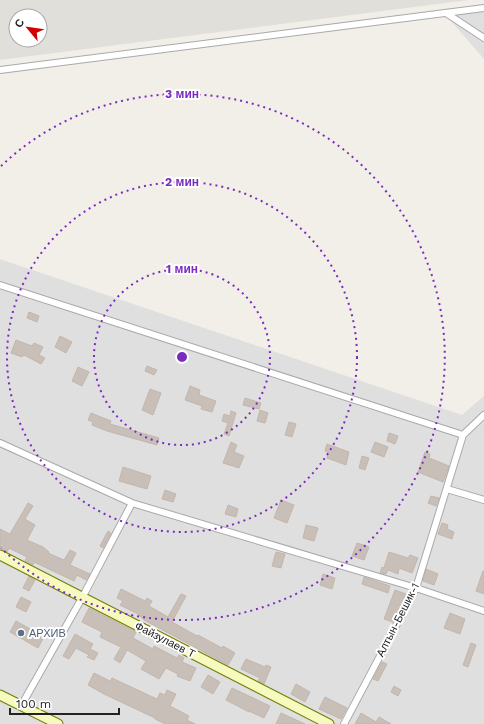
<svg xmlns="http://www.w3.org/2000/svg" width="484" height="724" font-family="'Work Sans',sans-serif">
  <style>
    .residential { fill: #e0dfdf }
    .airport { fill: #e1dfda; fill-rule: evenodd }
    .building { fill: #c7bfb8; stroke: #c4b6ab }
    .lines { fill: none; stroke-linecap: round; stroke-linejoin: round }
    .street-casing { stroke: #a9a9a9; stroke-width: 8 }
    .secondary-casing { stroke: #707d05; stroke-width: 11 }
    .street { stroke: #fff; stroke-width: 6 }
    .secondary { stroke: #f7fabf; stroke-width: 9 }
    .ring { fill: none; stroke: #7b2cbf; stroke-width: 2; stroke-dasharray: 2 4 }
    .service-dot { fill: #5c6f8a; stroke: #fff; stroke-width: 1.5 }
    .labels { text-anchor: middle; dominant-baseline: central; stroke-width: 4; stroke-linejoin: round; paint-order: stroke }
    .street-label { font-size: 11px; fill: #222; stroke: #fff }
    .service-label { font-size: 11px; fill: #4e5e75; stroke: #fff; text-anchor: start }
    .centre { fill: #7b2cbf; stroke: #fff; stroke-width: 2 }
    .ring-label { font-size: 12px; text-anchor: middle; font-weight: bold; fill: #7b2cbf; stroke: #fff; stroke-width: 4; stroke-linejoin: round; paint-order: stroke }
  </style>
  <rect width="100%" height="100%" fill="#f2efe9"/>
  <path class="residential" d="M484,9V59L444,13Z
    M0,259L462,415L484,396V724H0Z"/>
  <path class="airport" d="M0,0H469L0,60ZM16,16H40V40H16Z"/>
  <path class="building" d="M29,312L39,316L37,322L27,318Z
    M60,336L72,342L66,353L55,347Z
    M16,340L32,346L34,343L43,347L39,355L45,358L41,364L24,355L22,357L11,353Z
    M147,366L157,370L154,375L145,371Z
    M78,367L89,372L82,386L72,381Z
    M190,386L200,390L199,395L216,401L212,412L201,409L202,406L185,400Z
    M150,389L161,393L153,415L142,410Z
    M245,398L261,403L259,409L243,405Z
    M260,410L268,413L265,423L257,421Z
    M231,411L236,413L229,436L224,434L228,423L222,421L224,414L230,416Z
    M91,413L111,421L110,424L159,438L157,445L107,431L92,425L93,422L88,420Z
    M289,422L296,424L292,437L285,435Z
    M389,433L398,436L395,444L387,441Z
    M231,442L237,445L234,452L244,456L239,468L223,463Z
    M375,442L388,447L384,457L371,452Z
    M327,444L349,452L346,465L327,458L328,452L325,451Z
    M425,452L430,454L429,458L449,466L443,482L418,472Z
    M362,456L369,458L365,470L359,468Z
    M123,467L151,476L147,489L119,481Z
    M165,490L176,494L173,502L162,499Z
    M431,496L439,498L436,506L428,503Z
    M281,500L294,505L287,523L274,518Z
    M28,503L33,506L25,519L35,525L27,540L43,547L49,552L48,553L64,560L70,550L76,553L70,565L90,574L86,580L77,575L74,581L34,562L33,565L25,561L27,557L9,548L7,552L0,548V529L10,534Z
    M228,505L238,509L236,517L225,514Z
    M442,523L448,525L447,529L454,532L452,539L438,534Z
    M306,525L318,528L314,541L303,538Z
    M108,531L111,533L103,548L100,546Z
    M357,543L369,547L364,560L352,556Z
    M276,552L285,554L281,568L272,566Z
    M389,552L408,558L410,555L418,558L412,573L399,568L398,574L388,570L386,574L380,573L382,567L384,568Z
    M426,569L438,574L434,585L423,581Z
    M483,571H484V594L476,591Z
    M323,574L335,578L332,589L320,585Z
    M29,576L35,580L29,591L23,588Z
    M364,577L390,586L388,593L362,584Z
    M121,589L145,601L147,598L152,601L149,606L168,617L181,594L186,596L172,622L197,636L198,635L222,648L223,646L235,653L228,665L144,620L138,614L120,605L123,601L117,598Z
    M395,590L406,594L393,622L384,619Z
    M21,597L31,602L26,612L16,607Z
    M89,608L136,632L133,638L153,649L154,646L177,658L179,655L184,658L182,662L196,668L190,681L177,676L178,674L166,668L159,679L141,669L146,661L127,650L120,663L114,659L121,647L100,637L102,632L82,622Z
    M450,613L465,619L460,634L444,628Z
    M16,621L44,637L38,648L10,632Z
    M75,634L93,644L90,649L98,653L94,660L87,657L89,655L76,648L69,659L63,656Z
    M471,643L476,645L468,667L463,665Z
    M246,659L265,667L266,665L271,667L264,684L258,681L260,678L241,669Z
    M382,662L387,664L378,681L373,679Z
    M94,673L110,681L112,678L157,699L160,693L165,695L167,690L176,694L170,706L189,716L187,720L195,724H165L155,719V718L104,694L88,685Z
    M208,675L220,682L213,694L201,687Z
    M296,684L310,692L305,702L291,694Z
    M394,686L401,690L398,696L391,692Z
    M232,688L270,706L264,718L249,711V712L226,700Z
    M325,697L347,708L341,719L319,709Z
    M281,713L305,724H276Z
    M361,713L376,722L379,717L391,724H355Z"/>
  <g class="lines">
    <defs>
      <path id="street" d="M446,13L484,38
        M0,70L484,8
        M0,285L463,435L484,415
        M0,443L132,503
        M447,489L484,500
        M21,706L82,598L132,503L416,588L484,611
        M344,724L416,588L463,435"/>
      <path id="secondary" d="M0,555L329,724
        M0,695L58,724"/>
    </defs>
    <use href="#street" class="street-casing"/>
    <use href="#secondary" class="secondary-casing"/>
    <use href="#street" class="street"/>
    <use href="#secondary" class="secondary"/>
  </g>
  <g class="ring">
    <circle cx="182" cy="357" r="88"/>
    <circle cx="182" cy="357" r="175"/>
    <path d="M1 166A263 263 0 1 1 1 548"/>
  </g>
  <circle class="service-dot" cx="21" cy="633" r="4"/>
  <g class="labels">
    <g class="street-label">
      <text transform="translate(398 620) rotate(-63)">Алтын-Бешик-1</text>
      <text transform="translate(165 640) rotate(27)">Файзулаев Т</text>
    </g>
    <g class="service-label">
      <text x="29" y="633">АРХИВ</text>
    </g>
  </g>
  <circle cx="182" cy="357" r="6" class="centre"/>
  <g class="ring-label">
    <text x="182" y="98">3 мин</text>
    <text x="182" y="186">2 мин</text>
    <text x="182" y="273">1 мин</text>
  </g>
  <g transform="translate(28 28) rotate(299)"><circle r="19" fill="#ffffff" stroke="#a7a7a7"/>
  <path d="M0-3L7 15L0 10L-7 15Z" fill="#d40000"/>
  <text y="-6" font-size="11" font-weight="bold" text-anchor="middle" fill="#222222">С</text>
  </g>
  <path d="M10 708v6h109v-6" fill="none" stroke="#222222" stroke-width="2"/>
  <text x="16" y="708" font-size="12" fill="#222222" stroke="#ffffff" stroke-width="3" paint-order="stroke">100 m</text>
</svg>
